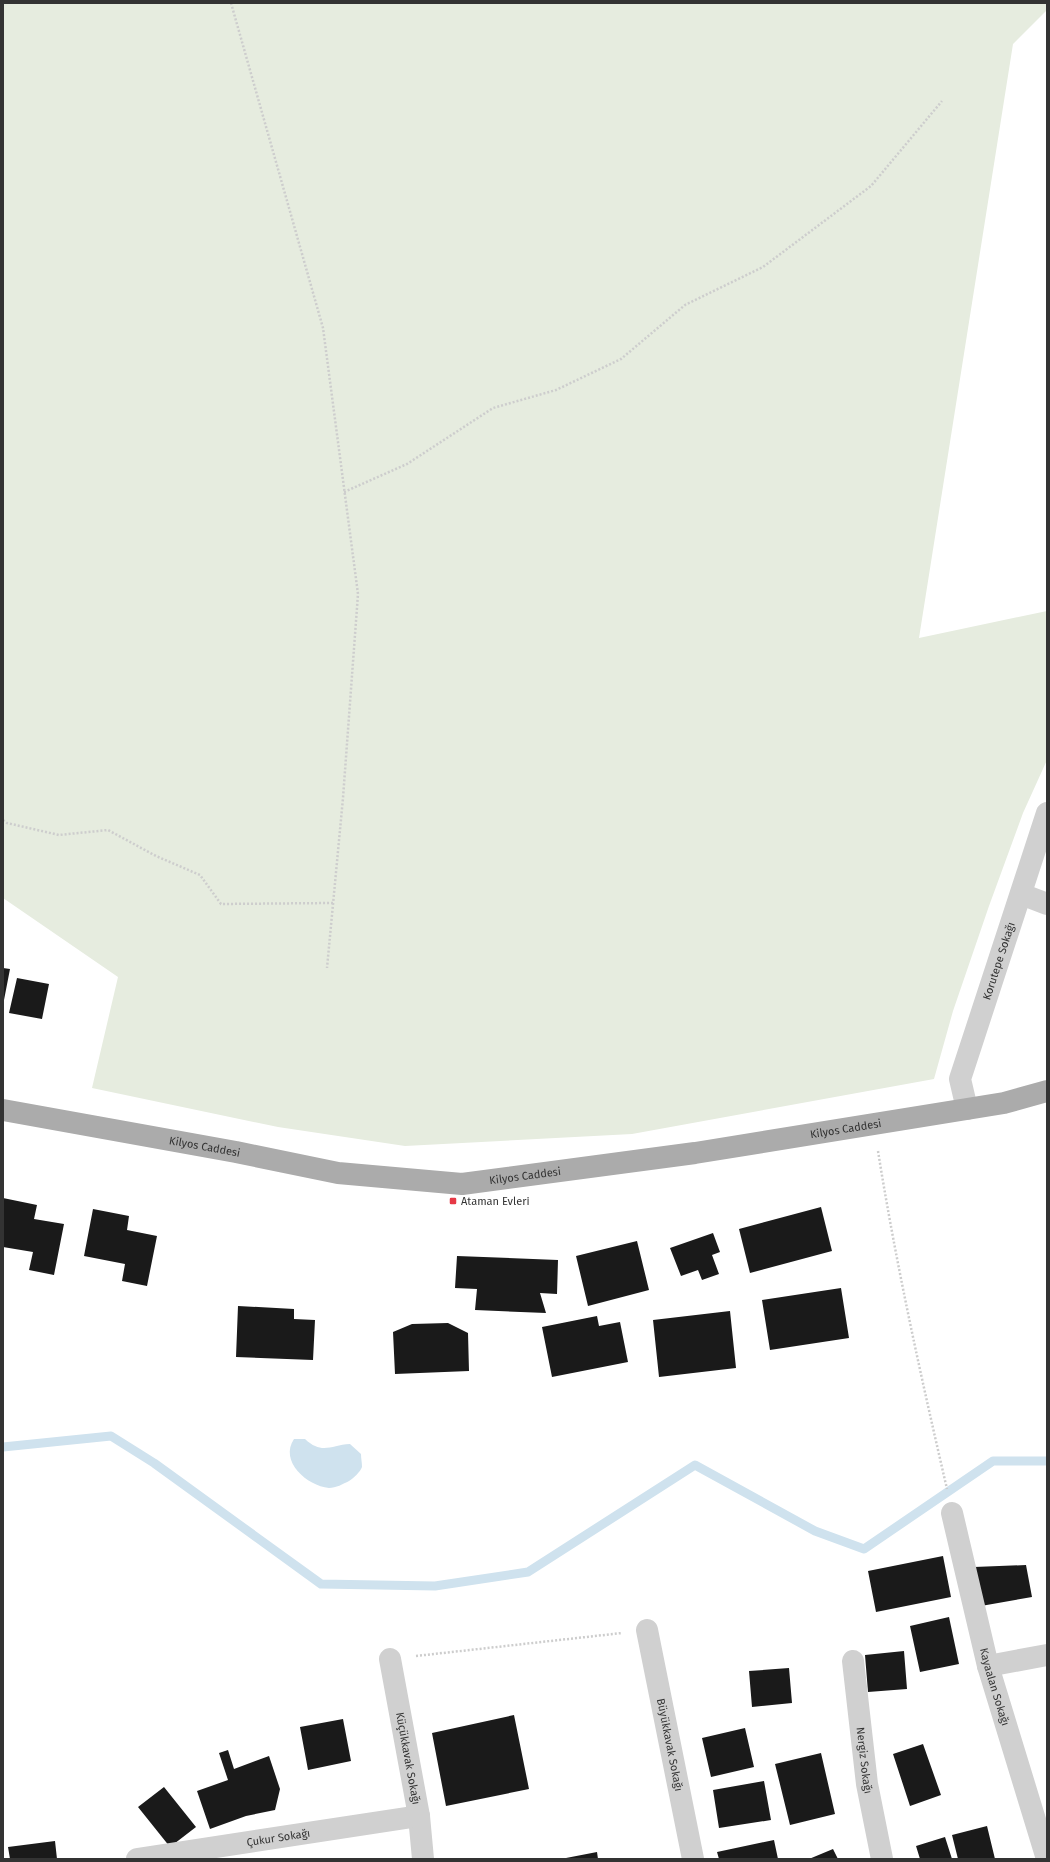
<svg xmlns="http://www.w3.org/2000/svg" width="1050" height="1862" font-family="'Fira Sans',sans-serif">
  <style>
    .green { fill: #e6ecdf }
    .water { fill: #cfe2ee }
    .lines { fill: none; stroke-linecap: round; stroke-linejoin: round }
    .stream { stroke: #cfe2ee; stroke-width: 9 }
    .building { fill: #1a1a1a }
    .path { stroke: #cdcdcd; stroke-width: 2.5; stroke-dasharray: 2 2; stroke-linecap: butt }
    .minor { stroke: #d0d0d0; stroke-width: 22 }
    .major { stroke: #ababab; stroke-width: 22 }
    .poi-dot { fill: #e63946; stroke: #fff; stroke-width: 1.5 }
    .labels { text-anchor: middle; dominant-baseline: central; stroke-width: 4; stroke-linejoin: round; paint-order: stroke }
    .street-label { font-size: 11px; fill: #333; stroke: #fff }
    .poi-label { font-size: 11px; fill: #333; stroke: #fff; text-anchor: start }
  </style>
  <rect width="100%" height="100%" fill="#fff"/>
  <path class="green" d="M3,3H1047V10L1013,44L919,638L1047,611V760L1023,813L989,906L953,1011L934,1079L632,1134L405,1146L278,1127L92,1088L118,977L3,898Z"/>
  <path class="water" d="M294,1439H305C322,1455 331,1445 350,1444L361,1454C361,1458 362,1463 362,1467C360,1472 354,1478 349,1481C343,1484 336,1488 329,1488C307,1486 279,1461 294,1439Z"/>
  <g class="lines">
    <path class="stream" d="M3,1447L111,1436L154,1463L321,1584L435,1586L528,1572L695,1465L815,1531L864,1549L993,1461H1047"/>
  </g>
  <path class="building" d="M3,968L10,969L4,1000H3Z
    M17,978L49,984L42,1019L9,1013Z
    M3,1198L37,1205L34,1219L64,1224L54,1275L29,1270L33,1252L3,1247Z
    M821,1207L832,1251L750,1273L739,1229Z
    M93,1209L129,1216L127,1230L157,1236L147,1286L122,1281L125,1264L84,1256Z
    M713,1233L720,1252L712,1255L719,1274L702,1280L698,1270L681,1276L670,1248Z
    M637,1241L649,1290L588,1306L576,1256Z
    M457,1256L558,1260L557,1294L540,1293L546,1313L475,1310L477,1289L455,1288Z
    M841,1288L849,1338L770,1350L762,1300Z
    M238,1306L294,1309V1319L315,1320L313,1360L236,1357Z
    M730,1311L736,1368L659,1377L653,1320Z
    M597,1316L599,1326L620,1322L628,1362L552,1377L542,1327Z
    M448,1323L468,1333L469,1371L395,1374L393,1332L412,1324Z
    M943,1556L951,1597L876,1612L868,1571Z
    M1026,1565L1032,1597L981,1606L974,1567Z
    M949,1617L959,1664L920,1672L910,1626Z
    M904,1651L907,1689L868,1692L865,1655Z
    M789,1668L792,1703L752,1707L749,1671Z
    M514,1715L529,1789L446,1806L432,1733Z
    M343,1719L351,1761L308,1770L300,1727Z
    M745,1728L754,1767L711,1777L702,1738Z
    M923,1744L941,1795L910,1806L893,1754Z
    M228,1750L234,1769L269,1756L280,1789L275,1810L246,1816L210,1829L197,1791L228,1780L219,1753Z
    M821,1753L835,1814L790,1825L775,1764Z
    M764,1781L771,1820L719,1828L713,1790Z
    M164,1787L196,1827L170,1847L138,1807Z
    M987,1826L995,1859H958L952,1835Z
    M945,1837L952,1859H920L916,1846Z
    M774,1840L778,1859H719L717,1852Z
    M55,1841L57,1859H10L8,1847Z
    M833,1849L838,1859H809Z
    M597,1852L598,1859H566V1858Z"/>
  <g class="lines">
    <path class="path" d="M231,3L323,328L358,594L343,798L327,968
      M344,492L407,464L493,408L556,390L621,359L685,305L763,267L871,186L942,101
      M3,820L7,823L59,835L108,830L156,856L200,875L221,904L333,903
      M878,1151C896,1264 921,1377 947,1489
      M416,1656L622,1633"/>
    <g class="minor">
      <path d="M1021,894L1047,904"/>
      <path id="s1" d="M967,1109L960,1079L1047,813"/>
      <path id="s2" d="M952,1513L988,1666L1047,1859"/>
      <path id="s3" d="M647,1630L693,1859"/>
      <path id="s4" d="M390,1659L419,1816L423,1859"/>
      <path id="s5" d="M853,1661L867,1784L882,1859"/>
      <path d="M988,1666L1047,1655"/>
      <path id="s6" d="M137,1859L419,1816"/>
    </g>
    <path class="major" id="s7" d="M3,1110L236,1152L338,1173L462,1184L695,1153L1004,1103L1047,1091"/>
  </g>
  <rect class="poi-dot" x="449" y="1197" width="8" height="8" rx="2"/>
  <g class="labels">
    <g class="street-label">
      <text stroke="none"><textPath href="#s1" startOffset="155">Korutepe Sokağı</textPath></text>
      <text stroke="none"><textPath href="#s7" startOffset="853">Kilyos Caddesi</textPath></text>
      <text stroke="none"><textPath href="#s7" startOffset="205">Kilyos Caddesi</textPath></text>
      <text stroke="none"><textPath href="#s7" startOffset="529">Kilyos Caddesi</textPath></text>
      <text stroke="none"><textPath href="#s2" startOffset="179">Kayaalan Sokağı</textPath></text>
      <text stroke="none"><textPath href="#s3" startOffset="117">Büyükkavak Sokağı</textPath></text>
      <text stroke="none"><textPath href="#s4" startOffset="101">Küçükkavak Sokağı</textPath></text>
      <text stroke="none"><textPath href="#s5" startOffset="100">Nergiz Sokağı</textPath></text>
      <text stroke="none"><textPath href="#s6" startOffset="143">Çukur Sokağı</textPath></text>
    </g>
    <g class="poi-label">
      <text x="461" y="1201">Ataman Evleri</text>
    </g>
  </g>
  <rect width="1050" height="1862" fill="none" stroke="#333333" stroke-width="8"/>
</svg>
